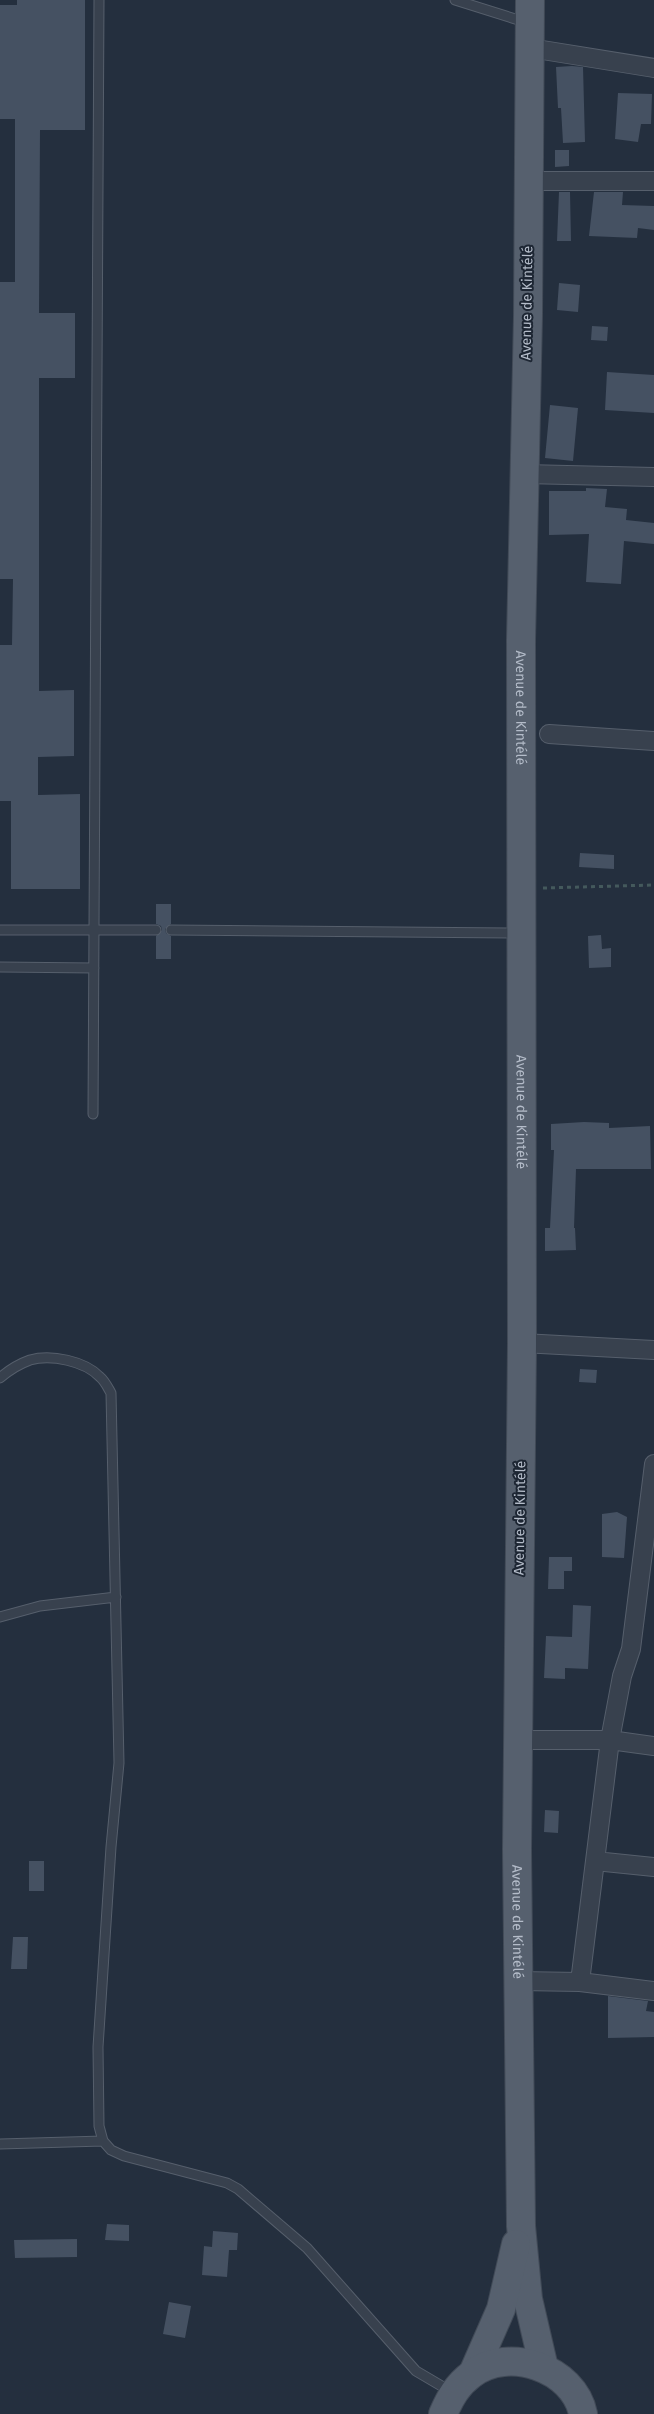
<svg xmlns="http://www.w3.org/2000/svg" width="654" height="2414" font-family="'Fira Sans',sans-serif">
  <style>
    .building { fill: #455162 }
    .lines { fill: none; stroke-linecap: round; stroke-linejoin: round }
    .lane-casing { stroke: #565f6c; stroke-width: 11 }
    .street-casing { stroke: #565f6c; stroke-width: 20 }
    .primary-casing { stroke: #414a57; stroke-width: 30 }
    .path { stroke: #44595c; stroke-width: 3; stroke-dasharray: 4 4; stroke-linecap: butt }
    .lane { stroke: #38414e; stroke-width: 9 }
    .street { stroke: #38414e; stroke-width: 18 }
    .primary { stroke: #56606e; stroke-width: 28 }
    .labels { text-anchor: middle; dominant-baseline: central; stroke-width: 4; stroke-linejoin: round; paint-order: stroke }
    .street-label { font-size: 14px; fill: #b4bcc9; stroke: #1d2633 }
  </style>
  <rect width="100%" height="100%" fill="#242f3e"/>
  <path class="building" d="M17,0H85V130H40L39,313H75V378H39V691L74,690V756L38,757V795L80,794V889H11V801H0V645H12L13,579H0V282H15V119H0V5H17Z
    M572,66L583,67L585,142L563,143L561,108H558L556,67Z
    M618,93L652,94L651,124H641L638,142L615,139Z
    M555,150H569V166L555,167Z
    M559,192H570L571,241H557Z
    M594,192H623L622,205L654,206V230L638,228L637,238L589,236Z
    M559,283L580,285L578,312L557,310Z
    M592,326L608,327L607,341L591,340Z
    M607,372L654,375V413L605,410Z
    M550,405L578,408L573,461L545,458Z
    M586,488L607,489L605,507L627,509L626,520L654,523V544L624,541L621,584L586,582L589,534L549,535V491H586Z
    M580,853L614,855V869L579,867Z
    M156,904H171V924L165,929L166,933L171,936V959H156V936L162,930L161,926L156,924Z
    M601,935L602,949L611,948V967L589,968L588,936Z
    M584,1122L609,1123V1128L650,1126L651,1169H576L574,1228H575L576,1250L545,1251V1228H550L554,1150H551V1124Z
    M580,1369L597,1370L596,1383L579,1382Z
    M617,1512L627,1517L624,1558L602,1557V1514Z
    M549,1557H572V1571H564V1589H548Z
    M573,1605L591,1606L588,1669L565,1668V1679L544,1678L546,1636L572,1637Z
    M545,1810L559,1811L558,1833L544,1832Z
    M29,1861H44V1891H29Z
    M13,1937H28L27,1969H11Z
    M608,1996L648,2001L646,2011L654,2012V2037L608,2038Z
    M107,2224L129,2225V2241L105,2240Z
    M213,2231L238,2233L237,2250H229L227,2277L202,2275L204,2246L212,2247Z
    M77,2239V2257L15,2258L14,2240Z
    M169,2302L191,2306L185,2338L163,2334Z"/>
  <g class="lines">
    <defs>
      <path id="lane" d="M455,0L528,23
        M0,930H156
        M171,930L518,933
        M0,967L94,968
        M93,1114L99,0
        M0,1378C9,1370 19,1364 30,1360C51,1354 85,1361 100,1377C105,1381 108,1388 111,1393L119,1763L111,1847L98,2047L99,2126L103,2141L111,2150L124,2156L227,2183L238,2189L307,2248L416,2371L450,2391
        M0,1617L40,1606L116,1597
        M0,2144L103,2141"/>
      <path id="street" d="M530,48L654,68
        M528,181H654
        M524,474L654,477
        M549,734L654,741
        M522,1343L654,1350
        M518,1740H610L622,1676L631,1649L654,1464
        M595,1861L654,1867
        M519,1981L580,1982L654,1991
        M580,1982L610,1740L654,1746"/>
      <g id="primary">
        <path id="s1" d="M530,0L528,316L521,640L522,1343L517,1850L521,2226L528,2299L544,2368"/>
        <path d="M473,2373L501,2309L516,2244"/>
        <path d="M443,2414C450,2398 457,2385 472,2374C508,2346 574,2368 583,2414"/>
      </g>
    </defs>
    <use href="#lane" class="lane-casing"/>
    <use href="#street" class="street-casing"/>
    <use href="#primary" class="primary-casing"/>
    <path class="path" d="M543,888L654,885"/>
    <use href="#lane" class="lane"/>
    <use href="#street" class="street"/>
    <use href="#primary" class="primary"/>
  </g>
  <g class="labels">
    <g class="street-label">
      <text transform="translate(527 303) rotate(-89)">Avenue de Kintélé</text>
      <text stroke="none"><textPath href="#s1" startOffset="708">Avenue de Kintélé</textPath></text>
      <text stroke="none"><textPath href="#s1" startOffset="1112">Avenue de Kintélé</textPath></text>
      <text transform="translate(520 1518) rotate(-89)">Avenue de Kintélé</text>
      <text stroke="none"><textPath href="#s1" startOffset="1922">Avenue de Kintélé</textPath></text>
    </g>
  </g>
</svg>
